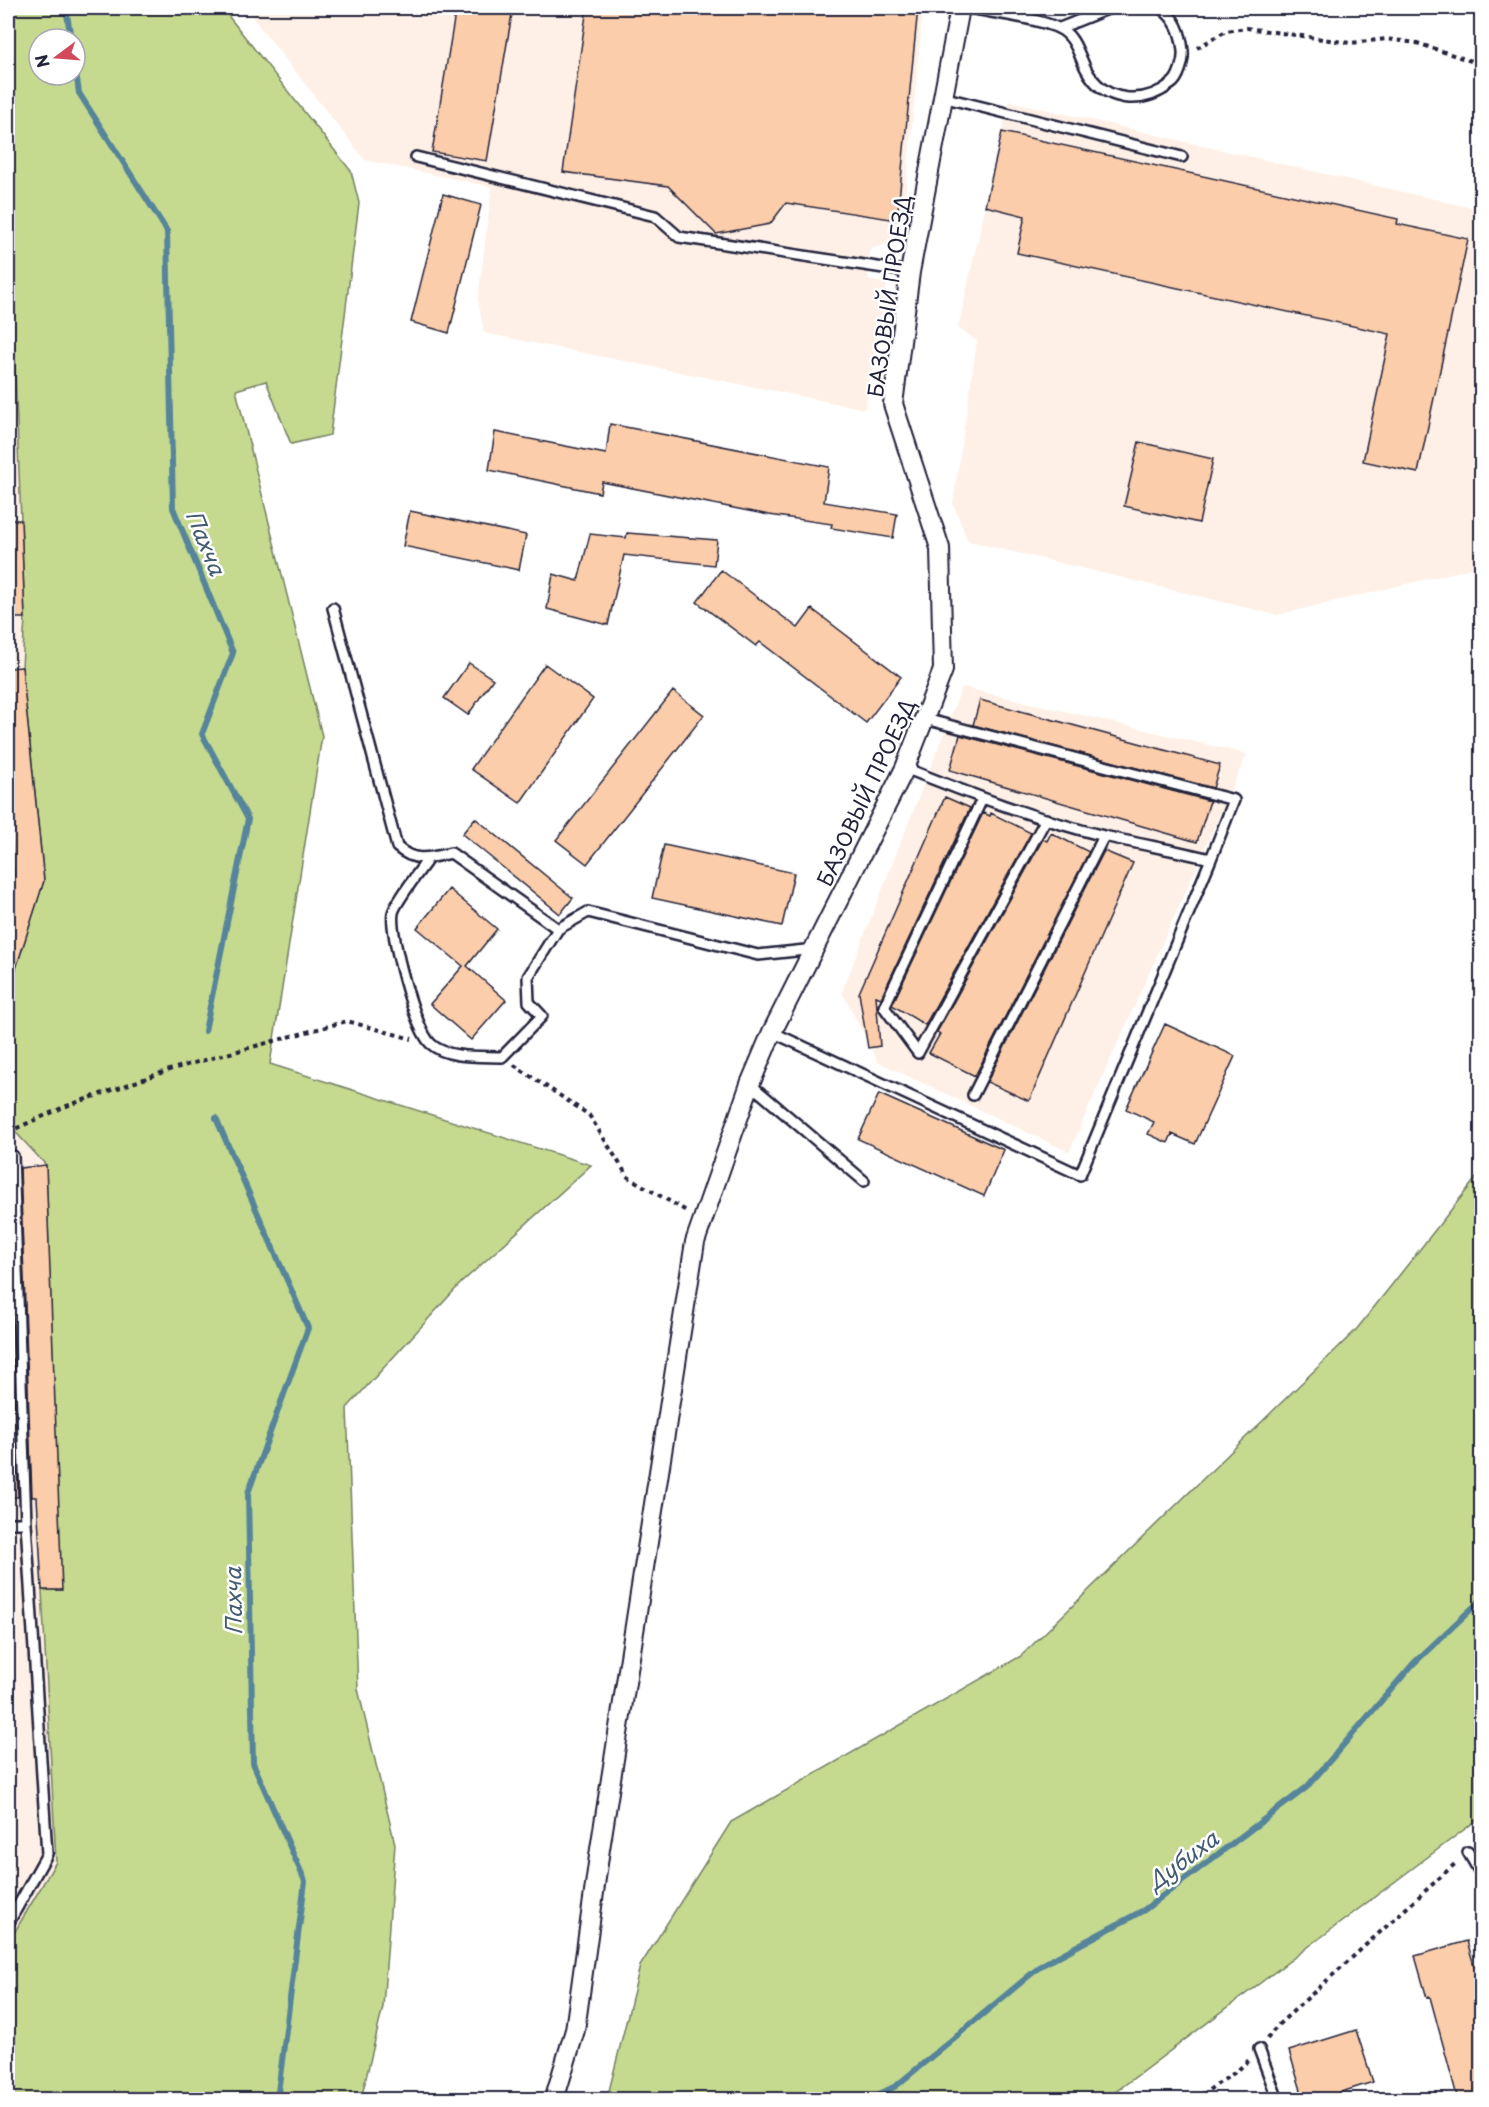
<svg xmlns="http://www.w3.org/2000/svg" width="1489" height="2107" font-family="'Playpen Sans',sans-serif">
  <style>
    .built { fill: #fef0e6 }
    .green { fill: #c5da8f; stroke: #747e65; stroke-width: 1.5; fill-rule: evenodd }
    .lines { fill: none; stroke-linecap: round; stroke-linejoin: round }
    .stream { stroke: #57849a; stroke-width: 6 }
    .building { fill: #fbcdaa; stroke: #22223b; stroke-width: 1.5 }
    .service-casing { stroke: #22223b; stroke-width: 14 }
    .minor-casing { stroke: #22223b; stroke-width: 22 }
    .path { stroke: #22223b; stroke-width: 4; stroke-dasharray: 4.5 4.5; stroke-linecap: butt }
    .service { stroke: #fff; stroke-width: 9 }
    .minor { stroke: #fff; stroke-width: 18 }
    .labels { text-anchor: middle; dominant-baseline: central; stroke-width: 5; stroke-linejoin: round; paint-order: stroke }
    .street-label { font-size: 21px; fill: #22223b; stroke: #fff }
    .water-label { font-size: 22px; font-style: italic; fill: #415b73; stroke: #fff }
  </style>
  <rect width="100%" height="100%" fill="#fff"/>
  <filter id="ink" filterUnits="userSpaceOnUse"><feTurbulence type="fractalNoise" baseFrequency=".0167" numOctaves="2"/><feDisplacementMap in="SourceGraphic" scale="12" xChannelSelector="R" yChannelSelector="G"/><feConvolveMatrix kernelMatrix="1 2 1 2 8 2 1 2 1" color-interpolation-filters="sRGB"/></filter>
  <g filter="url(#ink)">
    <path class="built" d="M245,8H923L903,219L888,244L870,249L868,280L887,284L865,409L484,333L478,299L492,187L365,160Z
      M1009,101L1481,210V566L1277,615L968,541L953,504L977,341L958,328Z
      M8,243L10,251L25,618L22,667L44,881L8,994Z
      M962,687L1247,754L1069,1152L878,1062L842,992Z
      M8,1124L46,1165L62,1590L42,1591L56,1862L8,1943Z"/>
    <path class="green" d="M8,8H222L351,171L359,203L330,435L291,444L266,381L236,390L322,736L270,1064L591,1165L461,1283L347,1408L358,1689L395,1844L383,2007L361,2099H8V1943L56,1862L42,1590H61L46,1165L8,1124V994L44,880L22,667L25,618L10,251L8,243ZM39,39H75V75H39Z
      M1481,1172V1817L1106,2099H607L640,1966L731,1822L1021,1656L1356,1330Z"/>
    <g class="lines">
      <path class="stream" d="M66,8L71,39
        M75,65L79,93L167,231L173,508L233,653L202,734L248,819L205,1031
        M216,1118L308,1328L248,1493L253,1763L305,1881L277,2100
        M867,2100L896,2086L1042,1965L1144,1910L1307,1787L1414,1663L1482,1599"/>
    </g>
    <path class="building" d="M456,8H513L487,161L432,152Z
      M587,8H918L897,220L786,203L770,224L716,234L668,186L563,172Z
      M1002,132L1398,219L1397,224L1468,239L1418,473L1363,461L1390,334L1017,253L1025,216L985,206Z
      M443,194L481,205L449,333L411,322Z
      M610,424L829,467L824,502L897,514L893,538L831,528L832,524L769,515L602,482L600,493L489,470L495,432L606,454Z
      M1139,442L1213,459L1199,523L1124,506Z
      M410,511L526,535L519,570L403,546Z
      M8,520H21L25,618H8Z
      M627,533L717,540L714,565L624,555L608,625L547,609L553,574L578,581L590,534L626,538Z
      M721,570L798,628L812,609L901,677L866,723L760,642L756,646L697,602Z
      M469,663L493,679L468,715L444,698Z
      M545,664L593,699L520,803L471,769Z
      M22,667L44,881L11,984L8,983V895L14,875L8,799V668Z
      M673,691L704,715L587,864L556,840Z
      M980,700L1220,765L1213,788L973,725Z
      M960,735L1210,801L1197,842L950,770Z
      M945,797L970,808L881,998L876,996L880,1046L868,1048L859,993Z
      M983,813L990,816L991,813L1031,833L925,1025L892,1005Z
      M475,818L573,898L560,914L462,834Z
      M1051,833L1089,852L975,1076L929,1053L940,1034L937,1032L1043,839L1047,841Z
      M664,845L794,873L782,926L652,898Z
      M1104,851L1133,863L1029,1101L987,1082Z
      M449,889L497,929L467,966L506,1000L471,1040L430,1004L463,966L417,928Z
      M1165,1024L1235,1056L1195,1144L1172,1134L1168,1143L1148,1134L1154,1122L1126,1109Z
      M879,1094L1004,1150L984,1196L858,1139Z
      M46,1165L62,1590H42L37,1497H32L20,1168Z
      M8,1325H12L18,1497H8Z
      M1467,1941L1482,1993V2100H1458L1430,1997L1427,1998L1415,1956Z
      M1356,2030L1373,2082L1316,2100H1304L1289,2051Z"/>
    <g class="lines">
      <defs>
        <path id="service" d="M968,8C993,13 1037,18 1058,28C1075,35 1078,54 1086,69C1104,103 1142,106 1171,84C1179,79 1184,60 1183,51C1181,32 1176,19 1161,8
          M1060,28L1110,8
          M942,97L1182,157
          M416,157L655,216L679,237L910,272
          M333,608L397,847C415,863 429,858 451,853L558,929
          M925,719L1234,800L1211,859
          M982,799L884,1007L918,1053L1046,819
          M428,859C421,869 395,903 393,913C389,933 415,1030 431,1044C447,1059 482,1056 502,1057L542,1016L529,1002L528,977L558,929L588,912L758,955L815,949
          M772,1032L1080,1175L1211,859C1176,851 1140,844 1104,836C1036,819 970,794 905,768
          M750,1084L864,1181
          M973,1095L1104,836
          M8,1156H13L26,1523L47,1854L8,1924
          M8,1523H26
          M1468,1852L1482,1876
          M1259,2049L1278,2100"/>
        <path id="minor" d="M554,2100L575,2030L600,1849L695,1242L750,1084L772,1032L905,768L943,670L940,548L893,404L910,272L960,8"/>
      </defs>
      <use href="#service" class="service-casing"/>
      <use href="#minor" class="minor-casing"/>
      <path class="path" d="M1197,48L1226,31L1247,28L1350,43L1386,39L1417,43L1471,61L1482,69
        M514,1065L589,1115L628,1177L688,1212
        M8,1132L64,1107L172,1069L347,1021L412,1039
        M1267,2039L1278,2025L1457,1862
        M1194,2100L1237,2071L1249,2060"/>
      <use href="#service" class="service"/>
      <use href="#minor" class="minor"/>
    </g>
  </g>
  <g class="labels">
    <g class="street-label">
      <text transform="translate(888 296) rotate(-82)">БАЗОВЫЙ ПРОЕЗД</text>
      <text transform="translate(865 792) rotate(-65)">БАЗОВЫЙ ПРОЕЗД</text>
    </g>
    <g class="water-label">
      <text transform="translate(207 542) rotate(68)">Пахча</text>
      <text transform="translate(232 1601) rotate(-91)">Пахча</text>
      <text transform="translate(1182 1859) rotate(-37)">Дубиха</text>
    </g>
  </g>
  <rect width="1489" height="2107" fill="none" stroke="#fff" stroke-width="30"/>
  <rect x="15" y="15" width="1459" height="2077" fill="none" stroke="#22223b" stroke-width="2" filter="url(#ink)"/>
  <g transform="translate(57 57) rotate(254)"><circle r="28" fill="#ffffff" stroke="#a7a7b1" stroke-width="1.5"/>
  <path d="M0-4.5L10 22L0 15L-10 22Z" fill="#d1495b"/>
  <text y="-9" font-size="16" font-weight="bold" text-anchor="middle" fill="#22223b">N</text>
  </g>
</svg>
